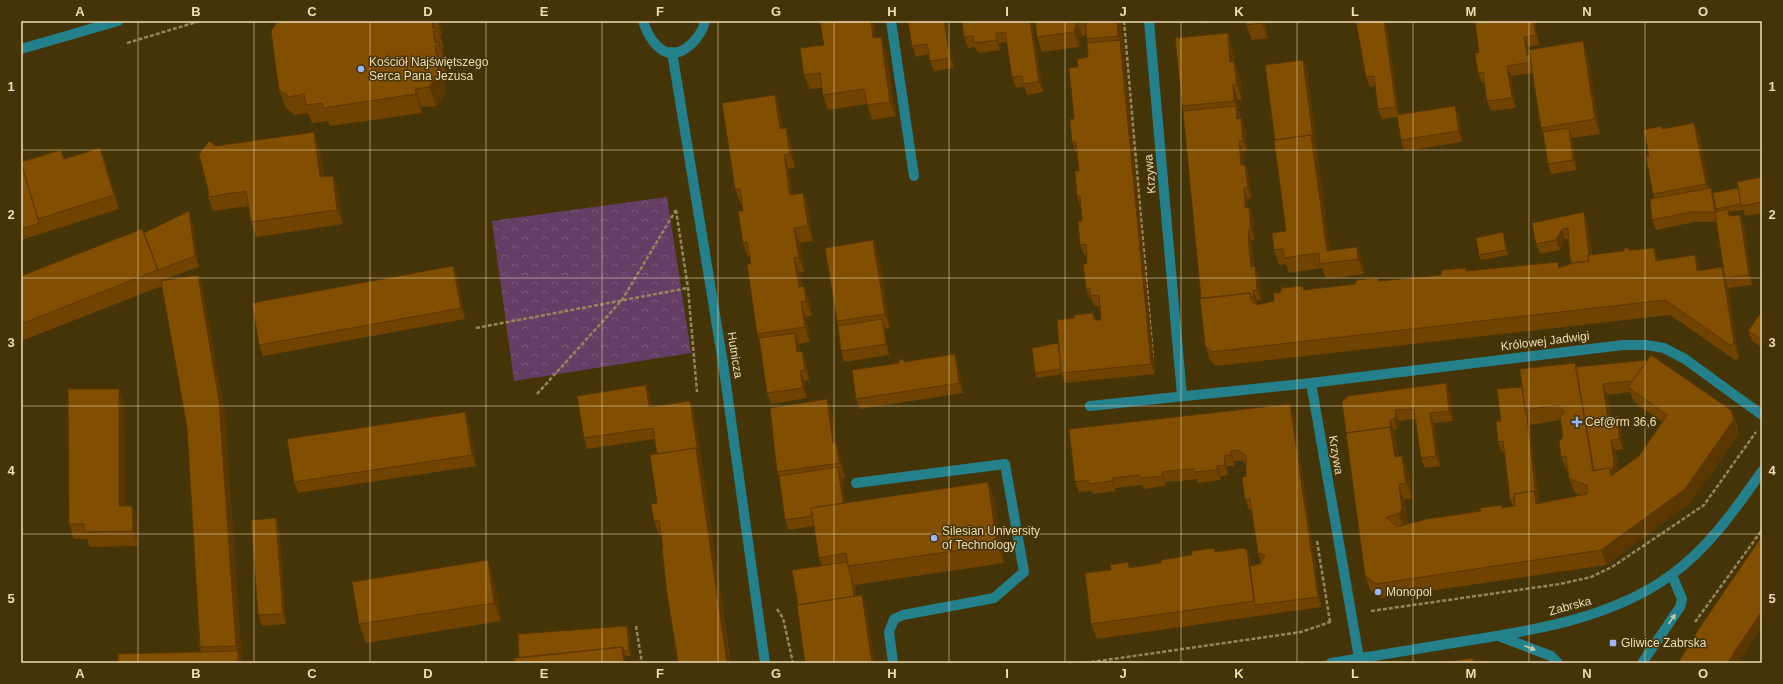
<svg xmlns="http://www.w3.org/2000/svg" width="1783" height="684" font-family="Helvetica,sans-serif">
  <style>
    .park { fill: url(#park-crowns) }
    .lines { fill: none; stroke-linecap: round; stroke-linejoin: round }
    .path { stroke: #96865c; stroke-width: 2.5; stroke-dasharray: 4 2; stroke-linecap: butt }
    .minor { stroke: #24818c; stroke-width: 10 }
    .wall { fill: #704300; fill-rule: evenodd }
    .shaded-wall { fill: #5b3700 }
    .building { fill: #824e00; stroke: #5b3700 }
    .oneway { fill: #c6cbb0 }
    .grid { fill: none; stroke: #efdeb9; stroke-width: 1; stroke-opacity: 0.55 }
    .poi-dot { fill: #98b5fd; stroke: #443407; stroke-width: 1.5 }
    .labels { text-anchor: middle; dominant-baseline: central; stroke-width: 3; stroke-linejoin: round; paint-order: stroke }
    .poi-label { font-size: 12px; fill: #efdeb9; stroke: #443407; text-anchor: start }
    .street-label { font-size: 12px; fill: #efdeb9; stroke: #443407 }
    .neatline { fill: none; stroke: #efdeb9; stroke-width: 1.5 }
    .grid-label { font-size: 13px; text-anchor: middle; font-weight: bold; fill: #efdeb9 }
  </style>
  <defs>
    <pattern id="park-crowns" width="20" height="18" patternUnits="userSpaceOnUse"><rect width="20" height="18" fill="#643e64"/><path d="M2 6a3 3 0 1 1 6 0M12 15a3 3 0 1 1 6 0" fill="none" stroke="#7a5978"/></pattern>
  </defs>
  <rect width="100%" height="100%" fill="#443407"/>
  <path class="park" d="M667,197L691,353L514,381L492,221Z"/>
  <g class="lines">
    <path class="path" d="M1124,21L1153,357
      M127,43L200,21
      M676,210L688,288L697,392
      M476,328L688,288
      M537,394L622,300L676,210
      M1317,541L1330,622
      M777,609L783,618L793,663
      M1371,611L1560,584L1591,577L1612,567L1704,505L1756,432
      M1695,622L1762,530
      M636,626L642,663
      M1085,663L1301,632L1333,621"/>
    <path class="minor" d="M643,21C647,33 653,45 664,51C682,60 702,36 705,21
      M891,21L914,176
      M1149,21L1182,396
      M21,49L118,21
      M672,52L723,363L765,663
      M1311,383L1359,658
      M1090,406L1311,383L1623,345H1646L1664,348L1685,359L1762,415
      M856,483L1005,464L1024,572L994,598L903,615L894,619L889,632L893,663
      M1499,636L1551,656L1558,663
      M1331,663C1374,656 1417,649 1459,642C1531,631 1611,619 1671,575C1709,548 1736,508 1762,471
      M1642,663L1680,607L1682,599L1672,575"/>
  </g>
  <path class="wall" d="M280,21H438L442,35H440L444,49H442L446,61V63L444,64L448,78H444L446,92L436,106L422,107V113L330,126L328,121L312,123L308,113L295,115L286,108L279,90Z
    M908,21H946L954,68L934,71L930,61L929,54L916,57L912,46Z
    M962,21H1032L1043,92L1027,95L1024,86L1016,88L1012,77L1007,42L999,43L1000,50L978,53L975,47L968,48L964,37Z
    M1035,21H1121L1155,374L1065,383L1062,374L1037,378L1035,373L1058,343L1059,346L1074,318L1093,313L1096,320H1101L1100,306H1094L1091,298H1089L1086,288L1087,264V255H1084L1080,245L1082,221L1081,206H1080L1077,196L1079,171L1077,153H1076L1072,142L1078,67L1088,57V43L1086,35L1082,36L1079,47L1042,52L1037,37Z
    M1200,21H1208V22L1201,23Z
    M1246,21H1265L1268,38L1252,40L1246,25Z
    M1475,21H1535L1539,45L1528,47L1529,55L1588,56L1600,134L1572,138L1577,170L1551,174L1548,164L1543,132L1541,128L1532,73L1511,76L1516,108L1491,111L1487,101L1485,83H1482L1478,73L1479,53Z
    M1387,28L1399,114L1455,106L1459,116L1462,142L1404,151L1401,140L1397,117L1382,119L1378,109L1375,86L1370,87L1366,77Z
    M875,29L876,37L886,51L896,116L872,120L867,104L828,110L823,95L822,88L810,89L804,75L824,45Z
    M1233,48L1234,62L1240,76L1242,100H1238L1240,118H1241L1245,128L1247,151H1243L1244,165H1245L1249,175L1251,198L1247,199L1248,207L1253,217L1255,240H1251L1254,266H1255L1259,277L1261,300H1257V305L1274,301L1304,290L1441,275L1466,268L1467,271L1561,268L1571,264L1570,259L1568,239H1565L1560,250L1540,254L1536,244L1532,223H1588L1592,255L1654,248L1659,260L1695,255L1700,271L1724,272L1716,222H1694L1656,230L1652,220L1655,198L1653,194L1649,156L1662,129L1700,137L1709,188H1711L1713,193L1738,188L1762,177V213L1745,216L1743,210L1729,212L1730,216L1740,215L1744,225L1752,285L1728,288L1739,358L1735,360L1670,315L1216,366L1210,360L1205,345L1201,298L1183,111L1182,106Z
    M1303,60L1307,70L1330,250L1357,247L1362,261L1364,274L1326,279L1322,268L1289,273L1286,264L1279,265L1274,250L1286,231Z
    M775,95L780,110L783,129L786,128L791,143L795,168L789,169L793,195L803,193L808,208L813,241L800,243L804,272H800L802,287L810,301L812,316L806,317L810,342L799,344L800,351H802L806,361L809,380L804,381L807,398L771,404L767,393L759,339L757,334L750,257H748L743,243V211L742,204H741L735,189Z
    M216,146L319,147L324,177L333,176L338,190L343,224L256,237L251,222L248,206L213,211L208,197Z
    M100,148L105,162L119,209L21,240V167L64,159Z
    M192,222L199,267L162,280V281L198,275L203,290L225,415L242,663L201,652L200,647L187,427L162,286L21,341V276L144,233Z
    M1505,238L1508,255L1481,260L1479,255Z
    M879,255L890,328L885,329L889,355L844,362L841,351L838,326L837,321Z
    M457,276L465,319L263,356L259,345Z
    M1762,311V348L1752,341L1748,331Z
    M903,359L904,362L958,365L963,393L860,409L856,399Z
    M1648,360L1731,410L1737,425L1739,434L1690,503L1606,565L1381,598L1370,590L1365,575L1346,433L1446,383L1450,393L1453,421L1434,423L1440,466L1425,468L1421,458L1415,419L1399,421V426L1397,429L1394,430L1398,457L1408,471L1412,498L1404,499L1408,524H1407L1513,507L1510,499L1505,452H1502L1498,442L1501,421L1522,387L1575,363L1577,368ZM1630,392L1634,402L1662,422L1639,456L1618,471L1615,450L1623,449L1621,425L1611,420L1607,395ZM1561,420L1563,436L1561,457L1567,471H1568L1569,479L1575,493L1580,495L1539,503L1530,425Z
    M650,396L652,407L694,411L730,657L663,547L662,535H659L654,521L657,503V454L654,439L587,449L584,438Z
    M827,399L832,414L837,445L841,457L845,478H842L845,503L988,482L995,500L1004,563L855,585L856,596L867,610L798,605L822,565L819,558L814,526L789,530L785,520L779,476L777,472Z
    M124,403L125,506L138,520V546L90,547L87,539H74L69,524Z
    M1294,414L1321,607L1097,639L1091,624L1111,570L1128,562L1130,567L1161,563L1215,552L1252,566L1260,564L1261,563L1258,553L1251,509L1249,510L1245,499L1246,477V464L1242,461H1234L1235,466H1227L1228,475L1221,476V480L1198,483L1197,479L1180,481L1166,482V486L1143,489L1142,485L1115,488L1116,491L1093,494L1092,491L1079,492L1075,482Z
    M469,423L476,466L298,493L294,482Z
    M276,518L279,529L286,624L262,626L258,615Z
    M494,579L501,621L366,643L359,624Z
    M629,631L631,656L519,658Z"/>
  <path class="shaded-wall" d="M432,21H433L436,31L433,29Z
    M437,21L442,32V35Z
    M871,21H872L875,29L878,52L873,38Z
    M944,21H946L954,68L950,58Z
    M1030,21H1032L1043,92L1039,82Z
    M1077,21L1082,36L1079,47L1074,32Z
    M1117,21H1121L1155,374L1151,364L1120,40L1118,36Z
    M1262,21H1265L1268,38L1262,23Z
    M1384,21L1387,28L1399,117L1396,107Z
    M1533,21H1535L1539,45L1536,35Z
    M437,28L444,46V49Z
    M433,31L438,45L435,43Z
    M996,33L999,43L1000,50L997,40Z
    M1228,33L1233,48L1234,62L1240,76L1242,100L1237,85L1230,62Z
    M881,37L886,51L896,116L890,102Z
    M1524,37L1528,47L1530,62L1527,55Z
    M1583,41L1588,56L1600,134L1595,119Z
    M439,42L446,61V63L439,45Z
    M435,46L440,60L437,57Z
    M441,57L448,75V78L441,59Z
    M437,60L444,78L446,92L436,106L429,87Z
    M1303,60L1307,70L1332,263L1327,251L1311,135Z
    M1507,66L1511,76L1516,108L1512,98Z
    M1233,85L1238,100L1241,129L1237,119L1236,106L1234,101Z
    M415,89L422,107V113L416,94Z
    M775,95L780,110L786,144L780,129Z
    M1455,106L1459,116L1462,142L1459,131Z
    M1241,118L1245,128L1247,151L1243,141Z
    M1694,123L1700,137L1711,198L1706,184Z
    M786,128L791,143L795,168L790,154Z
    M1569,128L1572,138L1577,170L1573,160Z
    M314,132L319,147L326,192L320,177Z
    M1239,141L1243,151L1245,176L1241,165Z
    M100,148L105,162L119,209L114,195Z
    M784,155L789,169L795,210L790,195Z
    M1245,165L1249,175L1251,198L1248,188Z
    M333,176L338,190L343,224L337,210Z
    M1244,188L1247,199L1249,218L1245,208Z
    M1711,188L1715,198L1716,209L1717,212H1715Z
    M803,193L808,208L813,241L808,226Z
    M1249,207L1253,217L1255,240L1251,230Z
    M189,211L192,222L199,267L195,256Z
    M1584,212L1588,223L1594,275L1590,265Z
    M1740,215L1744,225L1752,285L1749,275Z
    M794,228L800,243L804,272L799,257Z
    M1562,229L1565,239L1560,250L1556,240Z
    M1248,230L1251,240L1255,277L1251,267Z
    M1503,232L1505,238L1508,255L1506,250Z
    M873,240L879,255L890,328L885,314Z
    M1357,247L1362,261L1364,274L1358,259Z
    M1654,248L1660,262L1656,261Z
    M1695,255L1700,270L1703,286L1697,271Z
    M794,258L800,272L804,302L799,287Z
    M453,266L457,276L465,319L461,308Z
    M1255,266L1259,277L1261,300L1257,290Z
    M1722,267L1726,278H1725L1728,288L1739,358L1734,343Z
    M198,275L203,290L225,415L242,663H238V651L236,646Z
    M804,286L810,301L812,316L806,301Z
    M1253,290L1257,300L1258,308L1254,298Z
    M801,302L806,317L810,342L805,327Z
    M882,319L885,329L889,355L886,344Z
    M795,333L799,344L801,362L797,352Z
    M802,351L806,361L809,380L805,370Z
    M955,354L958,365L963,393L959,383Z
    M1575,363L1580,378L1596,475L1593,471Z
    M800,371L804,381L807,398L803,388Z
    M1446,383L1450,393L1453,421L1449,411Z
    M1603,384L1607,395L1612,432L1608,422Z
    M646,385L650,396L653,417L649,407Z
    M119,389L124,403L125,521L119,506Z
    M827,399L832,414L837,445L841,457L845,478L839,463L833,443Z
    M690,401L694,411L702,463L730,663H727Z
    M1290,404L1294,414L1321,607L1318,597Z
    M1395,410L1399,421V426L1397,429L1394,419Z
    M1731,410L1739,434L1690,503L1606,565L1601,550Z
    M465,412L469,423L476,466L472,455Z
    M1430,413L1434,423L1440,466L1436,456Z
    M1618,415L1621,425L1623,449L1619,439Z
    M1527,416L1530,425L1540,506L1536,496Z
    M1390,420L1394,430L1400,472L1395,457L1390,427Z
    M1611,440L1615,450L1618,475L1615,482L1611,472Z
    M1231,451L1234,461L1235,466L1231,455Z
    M1224,456L1227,466L1228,475L1225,465Z
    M1402,456L1408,471L1412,498L1406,483Z
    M1217,466L1221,476V480L1217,470Z
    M838,467L842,478L848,521L844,511Z
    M1162,472L1166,482V486L1163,476Z
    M1112,478L1115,488L1116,491L1112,481Z
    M988,482L995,500L1004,563L997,545Z
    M1399,484L1404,499L1408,524L1404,529L1399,514Z
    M1534,491L1540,506L1536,504Z
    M132,506L138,520V546L133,531Z
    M276,518L279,529L286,624L283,614Z
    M1247,550L1252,565L1258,605H1255L1254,601Z
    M488,560L494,579L501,621L494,603Z
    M851,575L854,585L858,611L855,601Z
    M862,595L867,610L875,663H872Z
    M1762,611V627L1738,663H1728L1735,651Z
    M627,626L629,631L631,656L629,651Z
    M622,647L626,658V663H624Z"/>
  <path class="building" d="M278,21H432L433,29L437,28L438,31H433L435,43L439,42V45L435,46L437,57H441V59L437,60L439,74L429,87L415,89L416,94L323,108L322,103L306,105L304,94L289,97L279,90L271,31Z
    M825,21H871L873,38L881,37L890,102L867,105L864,89L823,95L820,73L804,75L800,48L824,45L820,22Z
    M908,21H944L950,58L930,61L927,44L912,46Z
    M962,21H1030L1039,82L1023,84L1022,76L1012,77L1005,32L996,33L997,40L974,43L973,36L964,37Z
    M1035,21H1078H1077L1074,32L1037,37Z
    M1085,21H1117L1118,36L1087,39Z
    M1246,21H1262V23L1246,25Z
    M1361,21H1384L1396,107L1378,109L1374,76L1366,77L1356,22Z
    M1475,21H1533L1536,35L1524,37L1527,55L1530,54L1531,62L1507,66L1512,98L1487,101L1483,72L1478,73L1475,53H1479Z
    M1228,33L1230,62H1234L1237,85H1233L1234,101L1182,106L1175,38Z
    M1120,40L1151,364L1061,373L1057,320L1074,318V315L1093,313L1094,320H1101L1099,295L1090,296V288H1086L1083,264H1087L1086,244L1080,245L1078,221H1082L1080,195L1077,196L1075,171H1079L1076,142H1072L1070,119H1074L1069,68L1078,67L1077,59L1088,57L1087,43Z
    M1583,41L1595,119L1541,128L1529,50Z
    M1303,60L1313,139L1311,135L1275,140L1265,65Z
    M775,95L780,129L786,128L790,154L784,155L790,195L803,193L808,226L794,228L799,257L794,258L799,287L804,286L806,301L801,302L805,327L757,334L747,264H751L747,242L743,243L738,211H743L740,189H735L722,103Z
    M1236,106L1237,119L1241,118L1243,141H1239L1241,165H1245L1248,188H1244L1245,202V208L1249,207L1251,230H1248L1249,245L1251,267L1255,266L1257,290H1253L1254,298H1252L1250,293L1201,298L1183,111Z
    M1455,106L1459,131L1401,140L1397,115Z
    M1694,123L1706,184L1653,194L1646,157L1649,156L1644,130L1661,126L1662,129Z
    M1569,128L1573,160L1548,164L1543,132Z
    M314,132L320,177L333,176L337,210L251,222L246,191L208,197L209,194L199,154L209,141L216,146Z
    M1311,135L1327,251L1357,247L1358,259L1320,264L1319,253L1284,258L1283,249L1274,250L1272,233L1286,231L1274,140Z
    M100,148L114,195L38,219L21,162L61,150L64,159Z
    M22,166L39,223L21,229V167Z
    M1762,177V202L1741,206L1737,182Z
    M1711,188L1715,212L1728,209L1729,216L1740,215L1749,275L1725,278L1715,212H1691L1652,220L1650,199Z
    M1738,188L1741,204L1716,209L1713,193Z
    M189,211L195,256L158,270L144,233Z
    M1584,212L1589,255H1588L1589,261L1573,263L1570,259L1568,228L1562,229L1556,240L1536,244L1532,223Z
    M142,229L158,270L21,324V276Z
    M1503,232L1506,250L1479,255L1476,238Z
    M873,240L885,314L837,321L825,248Z
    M1626,247L1630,250L1654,248L1656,261L1695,255L1697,271L1722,267L1734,343L1730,345L1665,300L1211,352L1205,345L1200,299L1250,293L1252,302L1257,305L1274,301L1273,293H1280L1282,288L1302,286L1304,290L1355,284L1357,280L1378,278L1379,281L1441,275L1442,270L1466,268V271L1558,262L1559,268L1576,262L1589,261L1588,255L1623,251Z
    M453,266L461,308L259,345L252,303Z
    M198,275L219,401L236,646L200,647L187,427L161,281Z
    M1762,311V340L1748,331Z
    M882,319L886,344L841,351L838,326Z
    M795,333L797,352L802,351L805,370L800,371L803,388L767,393L759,338Z
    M1058,343L1061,369L1035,373L1032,348Z
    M955,354L959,383L856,399L852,370L899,363V360L903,359L904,362Z
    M1651,355L1731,410L1734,419L1685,489L1601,550L1376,584L1365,575L1346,433L1390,427L1395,457L1402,456L1406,483L1399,484L1402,509L1399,514L1386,517L1397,527L1427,519L1481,511L1480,508L1502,505V508L1515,506L1514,494L1534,491L1536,504L1587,494V485L1569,479L1566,456L1561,457L1559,442L1563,436L1560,417L1565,412L1558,405L1525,410L1520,369L1575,363L1593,471L1610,468L1611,476L1639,456L1667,415L1628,387Z
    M1648,360L1632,381L1603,384L1608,422L1618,415L1619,439L1611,440L1614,464L1611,472L1610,468L1594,470L1576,367Z
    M1446,383L1449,411L1430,413L1436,456L1421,458L1414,409L1395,410L1396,416L1394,419L1390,420L1391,431L1390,427L1346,433L1342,402L1348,396Z
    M646,385L649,407L690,401L698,453L696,448L657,454L653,428L584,438L577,396Z
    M1522,387L1525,410L1527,416L1536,496L1534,491L1514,494V499H1510L1503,441L1498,442L1496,422L1501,421L1497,389Z
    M68,389H119V506H132L133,531L84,532V524H69Z
    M827,399L833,443H836L839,463L777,472L770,408Z
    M1290,404L1318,597L1255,605L1250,566L1260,564L1265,555L1258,553L1250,499H1245L1242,477H1246V456L1238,450L1231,451V455L1224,456L1225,465L1217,466V470L1194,472V469L1177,470L1162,472L1163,476L1140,478L1139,475L1112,478V481L1089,484V480L1075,482L1069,429Z
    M465,412L472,455L294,482L287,439Z
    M696,448L724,642L727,663H678L676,649L667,594L662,548L663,547L659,520L654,521L651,504L657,503L650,455Z
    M838,467L843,503L811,508L812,516L785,520L779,476Z
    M988,482L997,545L848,566L846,553L819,558L811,508Z
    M276,518L283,614L258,615L251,520Z
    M1762,536V611L1735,651L1728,663H1678L1700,627Z
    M1214,548L1215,552L1243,548L1247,550L1254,601L1091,624L1085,573L1111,570L1110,565L1128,562L1129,568L1161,563V560L1191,555L1193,551Z
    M488,560L494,603L359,624L352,582Z
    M847,562L848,566L851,575L854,596L798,605L792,570Z
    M862,595L872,663H805L797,605Z
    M627,626L629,651H624L622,647L519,658L518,634Z
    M622,647L624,663H515L514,658Z
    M238,651V663H118V654Z
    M1473,658V663H1438Z
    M1486,661L1500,663H1474V662Z"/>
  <defs><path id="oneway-solid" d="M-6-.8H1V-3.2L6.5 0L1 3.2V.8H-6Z"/></defs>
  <g class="oneway">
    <use href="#oneway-solid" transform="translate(1672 619) rotate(-56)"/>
    <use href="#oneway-solid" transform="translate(1530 648) rotate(21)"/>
  </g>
  <path class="grid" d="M138,21V663M254,21V663M370,21V663M486,21V663M602,21V663M718,21V663M834,21V663M949,21V663M1065,21V663M1181,21V663M1297,21V663M1413,21V663M1529,21V663M1645,21V663M21,150H1762M21,278H1762M21,406H1762M21,534H1762"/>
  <g class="poi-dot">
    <circle cx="361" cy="69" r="4"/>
    <path d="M1575 416h4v4h4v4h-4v4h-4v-4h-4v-4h4z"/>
    <circle cx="934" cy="538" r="4"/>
    <circle cx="1378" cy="592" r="4"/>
    <rect x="1609" y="639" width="8" height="8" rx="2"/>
  </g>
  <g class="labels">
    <g class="poi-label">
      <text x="369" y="62">Kościół Najświętszego<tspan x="369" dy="14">Serca Pana Jezusa</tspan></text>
      <text x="1585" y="422">Cef@rm 36,6</text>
      <text x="942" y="531">Silesian University<tspan x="942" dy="14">of Technology</tspan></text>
      <text x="1386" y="592">Monopol</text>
      <text x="1621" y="643">Gliwice Zabrska</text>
    </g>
    <g class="street-label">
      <text transform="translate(1150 174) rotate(-95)">Krzywa</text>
      <text transform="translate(1545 341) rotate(-7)">Królowej Jadwigi</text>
      <text transform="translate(735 355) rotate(81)">Hutnicza</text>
      <text transform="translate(1336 455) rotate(80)">Krzywa</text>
      <text transform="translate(1570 606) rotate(-15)">Zabrska</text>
    </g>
  </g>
  <rect width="1783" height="684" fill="none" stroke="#443407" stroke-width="44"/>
  <rect x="22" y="22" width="1739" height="640" class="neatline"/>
  <g class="grid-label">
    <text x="80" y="16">A</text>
    <text x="196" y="16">B</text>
    <text x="312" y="16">C</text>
    <text x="428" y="16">D</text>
    <text x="544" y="16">E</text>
    <text x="660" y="16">F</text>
    <text x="776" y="16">G</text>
    <text x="892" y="16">H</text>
    <text x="1007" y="16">I</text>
    <text x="1123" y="16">J</text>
    <text x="1239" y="16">K</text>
    <text x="1355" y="16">L</text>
    <text x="1471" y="16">M</text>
    <text x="1587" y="16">N</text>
    <text x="1703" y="16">O</text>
    <text x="11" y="91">1</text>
    <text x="1772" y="91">1</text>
    <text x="11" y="219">2</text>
    <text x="1772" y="219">2</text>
    <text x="11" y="347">3</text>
    <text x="1772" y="347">3</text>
    <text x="11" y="475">4</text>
    <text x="1772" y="475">4</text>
    <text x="11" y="603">5</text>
    <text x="1772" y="603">5</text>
    <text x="80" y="678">A</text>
    <text x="196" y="678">B</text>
    <text x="312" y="678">C</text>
    <text x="428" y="678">D</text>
    <text x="544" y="678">E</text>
    <text x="660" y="678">F</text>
    <text x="776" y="678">G</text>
    <text x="892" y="678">H</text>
    <text x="1007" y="678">I</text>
    <text x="1123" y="678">J</text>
    <text x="1239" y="678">K</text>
    <text x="1355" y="678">L</text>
    <text x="1471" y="678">M</text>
    <text x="1587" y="678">N</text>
    <text x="1703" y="678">O</text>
  </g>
</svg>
